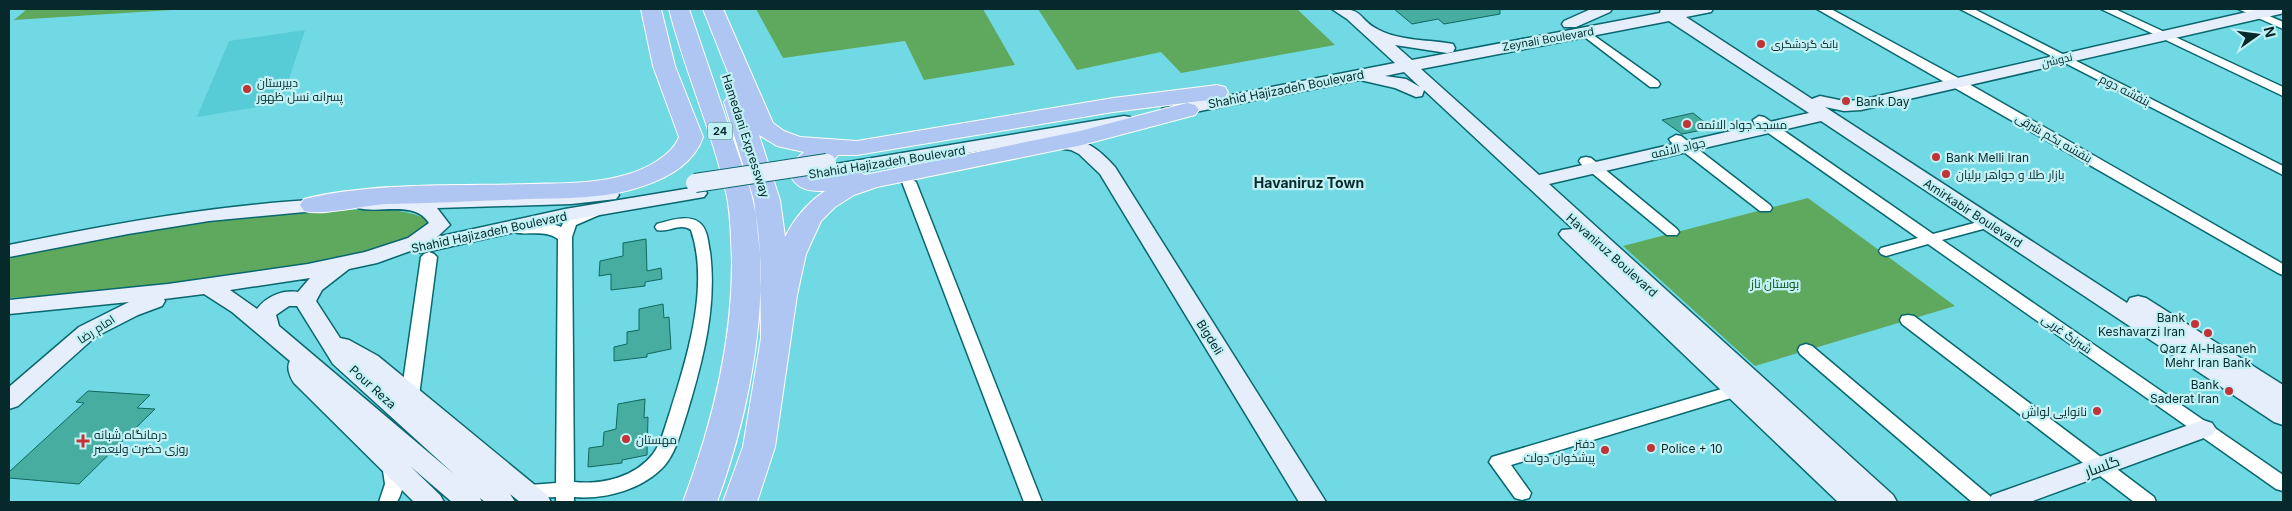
<svg xmlns="http://www.w3.org/2000/svg" width="2292" height="511" font-family="Inter,Cairo,sans-serif">
  <style>
    .built { fill: #57cbd6 }
    .green { fill: #5fa95f }
    .building { fill: #46ada0; stroke: #11685f }
    .lines { fill: none; stroke-linecap: round; stroke-linejoin: round }
    .street-casing { stroke: #09676f; stroke-width: 3 }
    .secondary-casing { stroke: #09676f; stroke-width: 3 }
    .highway-casing { stroke: #fff; stroke-width: 2 }
    .street { fill: #fff; fill-rule: evenodd }
    .secondary { fill: #e7eefb; fill-rule: evenodd }
    .highway { fill: #afc5f2; fill-rule: evenodd }
    .secondary-bridge-casing { stroke: #09676f; stroke-width: 20; stroke-linecap: butt }
    .secondary-bridge { stroke: #e7eefb; stroke-width: 18 }
    .poi-dot { fill: #c23338; stroke: #c1f1f5; stroke-width: 2 }
    .labels { text-anchor: middle; dominant-baseline: central; stroke-width: 4.5; stroke-linejoin: round; paint-order: stroke }
    .far-street-label { font-size: 11px; fill: #06292c; stroke: #c1f1f5 }
    .far-poi-label { font-size: 11px; fill: #06292c; stroke: #c1f1f5; text-anchor: start }
    .shield { fill: #c1f1f5; stroke: #3e6568; stroke-width: 1 }
    .shield-label { font-size: 11px; font-weight: bold; fill: #06292c }
    .poi-label { font-size: 12px; fill: #06292c; stroke: #c1f1f5; text-anchor: start }
    .street-label { font-size: 12px; fill: #06292c; stroke: #c1f1f5 }
    .park-label { font-size: 12px; fill: #095010; stroke: #c1f1f5 }
    .neighbourhood-label { font-size: 14px; font-weight: bold; fill: #06292c; stroke: #c1f1f5 }
    .near-street-label { font-size: 15px; fill: #06292c; stroke: #c1f1f5 }
  </style>
  <rect width="100%" height="100%" fill="#71d9e3"/>
  <path class="built" d="M305,30L281,103L197,117L229,41Z"/>
  <path class="green" d="M27,9H188L14,20Z
    M756,9H983L1015,65L924,80L905,41L783,58Z
    M1038,9H1297L1335,45L1181,73L1161,52L1077,70Z
    M1808,198L1955,306L1755,366L1623,246Z
    M370,209C390,210 410,210 428,220V225L412,238L346,259L107,293L9,298V259L14,257C99,239 184,223 271,214C303,210 337,211 370,209Z"/>
  <path class="building" d="M1394,9H1500V14L1444,24L1438,19L1412,24Z
    M1693,113L1712,128L1682,134L1662,120Z
    M646,239L647,271L661,268L662,279L645,282V286L611,290V274L599,276L600,261L623,256V243Z
    M663,304L664,318L669,317L671,349L647,354V357L614,361V347L627,344V332L639,330V309Z
    M88,391L150,395L137,408L155,409L79,484L9,478V472L84,403L76,402Z
    M645,399L644,418L648,417L647,455L622,460V463L588,467L589,448L603,446L604,432L616,429L618,404Z"/>
  <g class="lines">
    <defs>
      <path id="street" d="M1817,9H1831L1962,80L2283,264V275L2278,273Z
        M1960,9H1974L2283,166V175Z
        M2101,9H2115L2283,87V96Z
        M2238,9H2253L2283,22V29Z
        M1586,30L1658,81L1660,84L1658,87H1650L1582,35L1580,33Z
        M1759,116L1764,117L1933,234L1978,222L1983,223L1985,226L1983,229L1942,240L2283,475V491L2276,489L1928,244L1886,256L1881,254L1879,251L1881,248L1918,238L1754,123L1753,120Z
        M1676,135L1681,136L1770,205L1772,208L1770,211H1760L1671,142L1669,139Z
        M1586,157L1591,158L1677,229L1679,232L1677,235H1667L1581,164L1579,161L1581,158Z
        M909,178L916,182L1042,502H1024L902,182Z
        M594,208L601,212L599,215L576,225L572,237L574,482C603,485 635,477 653,454C662,442 665,426 670,412C687,358 710,286 691,230C681,222 668,233 657,230L655,227L657,224C669,221 690,213 701,224C708,231 708,243 710,252C717,307 703,360 687,413C681,431 677,450 665,465C644,489 605,500 574,497V502H556V497L529,498L517,496L515,491L517,486L556,483L558,239C542,227 518,239 510,229C515,222 554,222 561,227L565,220Z
        M429,252L434,254L437,257L419,396L416,400L410,402L404,400L401,396L421,257L424,254Z
        M1908,315L1914,316L2154,497L2156,502H2134L1902,324L1900,320L1902,316Z
        M1806,344L1812,346L1991,497L1993,502H1972L1800,354L1798,350L1800,346Z
        M1735,385L1741,387L1744,391L1741,395L1511,465L1531,493L1529,498L1522,500L1515,498L1489,462L1492,457Z
        M391,457L397,459C405,474 405,488 397,502H379L385,484L382,464L385,459Z"/>
      <path id="secondary" d="M1332,9C1366,7 1356,19 1379,30C1398,40 1426,40 1447,43L1453,44L1455,48L1453,52L1447,53L1395,45L1412,60L1660,13L1661,9H1713L1711,12L1686,17L1812,99L1820,96L1844,101L1861,100L2260,9H2283V13L2280,14L1861,110L1844,111L1825,107L2127,303L2130,298L2138,296L2146,298L2283,385V425L2274,422L1821,121L1549,184L1893,495L1897,502H1838L1562,238L1559,234L1562,230L1573,229L1424,90L1422,96L1416,97L1395,88L1360,80L1169,117L1163,116L1160,112L1163,108L1169,107L1395,63L1347,19ZM1669,21L1809,113L1539,175L1421,69ZM1404,72L1420,87L1406,79L1385,76Z
        M1591,9H1612L1610,12L1576,27H1564L1562,24L1564,21Z
        M1124,116L1130,117L1133,121L1130,125L1060,138C1085,138 1099,149 1115,167L1326,502H1299L1100,174L1079,154L1071,150L1049,147L1047,143L1049,139L824,178L817,176L814,172L817,168L824,166Z
        M697,187L704,189L707,193L704,197L565,221L421,253L413,250L377,263L349,269L322,290L316,301L340,338L349,340L378,356L547,495L551,502H520L510,494L515,502H485L480,498L482,502H452L410,466L440,495L444,502H414L294,383C290,377 286,367 290,361L232,312L204,294L164,299L165,301L162,306L138,315L95,337L18,406L9,409V387L79,327L129,302L9,314V300L168,284L308,264L365,252L408,238L429,223C415,200 379,214 358,208L355,204L358,200L609,189L616,191L619,195L616,199L571,204L437,208L450,225L437,237L565,209ZM310,278L298,292C282,290 267,296 257,309L230,290ZM289,306H297L333,364L454,474L279,326L276,315Z
        M330,199L337,201L340,205L337,209L209,221L128,234L9,257V245C115,223 221,204 330,199Z
        M2203,420L2212,423L2216,429L2212,435L2030,502H1988L1992,495Z"/>
      <path id="highway" d="M641,9H661L675,66L703,137C694,164 666,179 640,187C605,199 564,198 527,199C480,201 433,203 387,204C363,205 325,216 304,211L300,205L304,199C373,182 459,186 531,184C562,183 595,184 625,175C644,170 672,156 679,137L653,66Z
        M669,9H689L749,186C777,280 750,412 717,502H683C712,425 732,345 732,262C731,240 731,218 727,197C713,133 685,72 669,9Z
        M703,9H723L773,123L784,131L800,137L857,141L1113,98L1217,85L1225,87L1228,92L1225,97L1217,99L1113,112L857,155H838L835,159L822,162L814,169L817,176L855,170L865,175L1080,131L1187,103L1195,105L1199,110L1195,115L1082,145L877,187L854,195L835,207L821,221L806,254L797,295L775,447L757,502H723L743,447L761,338L760,253L754,200L724,102L728,97L737,95ZM759,135L777,146L804,152L788,167C792,187 805,192 825,191C808,202 794,219 785,237L780,200Z"/>
    </defs>
    <use href="#street" class="street-casing"/>
    <use href="#secondary" class="secondary-casing"/>
    <use href="#highway" class="highway-casing"/>
    <use href="#street" class="street"/>
    <use href="#secondary" class="secondary"/>
    <use href="#highway" class="highway"/>
    <defs>
      <path id="secondary-bridge" d="M695,183L827,163"/>
    </defs>
    <use href="#secondary-bridge" class="secondary-bridge-casing"/>
    <use href="#secondary-bridge" class="secondary-bridge"/>
  </g>
  <g class="poi-dot">
    <circle cx="1761" cy="44" r="5"/>
    <circle cx="247" cy="89" r="5"/>
    <circle cx="1846" cy="101" r="5"/>
    <circle cx="1687" cy="124" r="5"/>
    <circle cx="1936" cy="157" r="5"/>
    <circle cx="1946" cy="174" r="5"/>
    <circle cx="2195" cy="324" r="5"/>
    <circle cx="2208" cy="333" r="5"/>
    <circle cx="2229" cy="391" r="5"/>
    <circle cx="2097" cy="411" r="5"/>
    <circle cx="626" cy="439" r="5"/>
    <path d="M80.5 433.5h5v5h5v5h-5v5h-5v-5h-5v-5h5z"/>
    <circle cx="1651" cy="448" r="5"/>
    <circle cx="1605" cy="450" r="5"/>
  </g>
  <g class="labels">
    <g class="far-street-label">
      <text transform="translate(1548 39) rotate(-10)">Zeynali Boulevard</text>
      <text transform="translate(2057 60) rotate(-13)">ندوشن</text>
    </g>
    <g class="far-poi-label">
      <text x="1771" y="44">بانک گردشگری</text>
    </g>
    <rect class="shield" x="707.5" y="122.5" width="25" height="17" rx="4"/>
    <g class="shield-label">
      <text x="720" y="131">24</text>
    </g>
    <g class="poi-label">
      <text x="257" y="82">دبیرستان<tspan x="257" dy="14">پسرانه نسل ظهور</tspan></text>
      <text x="1856" y="101">Bank Day</text>
      <text x="1697" y="124">مسجد جواد الائمه</text>
      <text x="1946" y="157">Bank Melli Iran</text>
      <text x="1956" y="174">بازار طلا و جواهر برلیان</text>
      <text x="2185" y="317" text-anchor="end">Bank<tspan x="2185" dy="14">Keshavarzi Iran</tspan></text>
      <text x="2208" y="348" text-anchor="middle">Qarz Al-Hasaneh<tspan x="2208" dy="14">Mehr Iran Bank</tspan></text>
      <text x="2219" y="384" text-anchor="end">Bank<tspan x="2219" dy="14">Saderat Iran</tspan></text>
      <text x="2087" y="411" text-anchor="end">نانوایی لواش</text>
      <text x="94" y="434">درمانگاه شبانه<tspan x="94" dy="14">روزی حضرت ولیعصر</tspan></text>
      <text x="636" y="439">مهستان</text>
      <text x="1595" y="443" text-anchor="end">دفتر<tspan x="1595" dy="14">پیشخوان دولت</tspan></text>
      <text x="1661" y="448">Police + 10</text>
    </g>
    <g class="street-label">
      <text transform="translate(1286 89) rotate(-11)">Shahid Hajizadeh Boulevard</text>
      <text transform="translate(2125 90) rotate(27)">بنفشه دوم</text>
      <text transform="translate(746 136) rotate(72)">Hamedani Expressway</text>
      <text transform="translate(2054 138) rotate(30)">بنفشه یکم شرقی</text>
      <text transform="translate(1678 148) rotate(-13)">جواد الائمه</text>
      <text transform="translate(887 162) rotate(-9)">Shahid Hajizadeh Boulevard</text>
      <text transform="translate(1973 213) rotate(33)">Amirkabir Boulevard</text>
      <text transform="translate(489 232) rotate(-12)">Shahid Hajizadeh Boulevard</text>
      <text transform="translate(1612 255) rotate(42)">Havaniruz Boulevard</text>
      <text transform="translate(96 329) rotate(-33)">امام رضا</text>
      <text transform="translate(2067 334) rotate(35)">شبرنگ غربی</text>
      <text transform="translate(1210 337) rotate(58)">Bigdeli</text>
      <text transform="translate(373 387) rotate(42)">Pour Reza</text>
    </g>
    <g class="park-label">
      <text x="1775" y="283">بوستان ناز</text>
    </g>
    <g class="neighbourhood-label">
      <text x="1309" y="182">Havaniruz Town</text>
    </g>
    <g class="near-street-label">
      <text transform="translate(2102 466) rotate(-20)">گلسار</text>
    </g>
  </g>
  <rect width="2292" height="511" fill="none" stroke="#06292c" stroke-width="20"/>
  <g transform="translate(2257 35) rotate(76)" stroke="#c1f1f5" stroke-width="4" paint-order="stroke">
  <path d="M0-4L9 19L0 12L-9 19Z" fill="#06292c"/>
  <text y="-8" font-size="14" font-weight="bold" text-anchor="middle" fill="#06292c">N</text>
  </g>
</svg>
